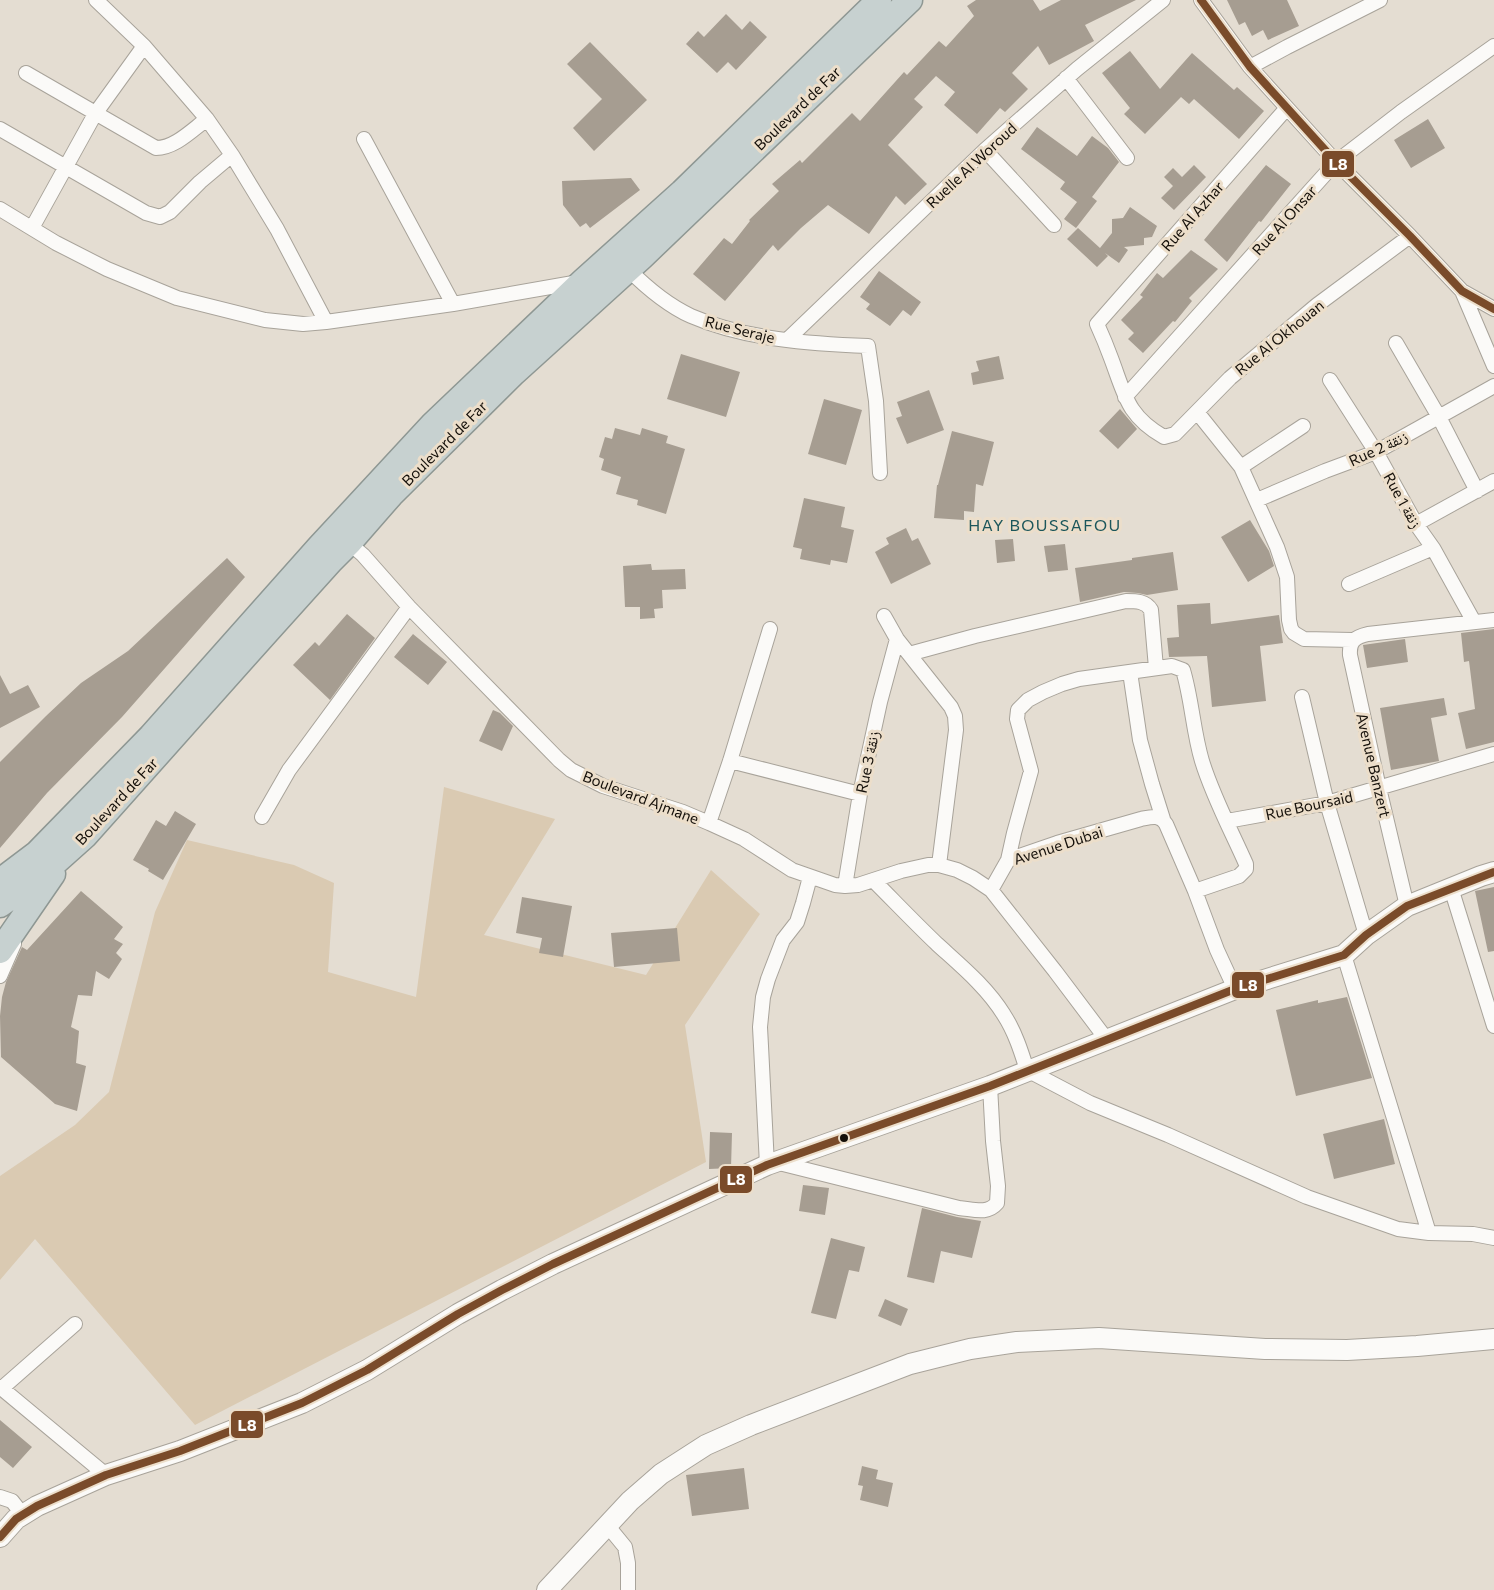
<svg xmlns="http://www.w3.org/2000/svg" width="1494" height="1590" font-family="Commissioner,'Noto Naskh Arabic',sans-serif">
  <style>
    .green { fill: #dacab2 }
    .building { fill: #a69d91 }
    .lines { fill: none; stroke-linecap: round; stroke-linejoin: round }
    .street-casing { stroke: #a8a39a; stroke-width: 16 }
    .secondary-casing { stroke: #a8a39a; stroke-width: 22 }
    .highway-casing { stroke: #8e9793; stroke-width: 27 }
    .street { stroke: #fbfaf8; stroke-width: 14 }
    .secondary { stroke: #fbfaf8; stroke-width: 20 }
    .highway { stroke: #c7d1d0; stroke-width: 24 }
    .bus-1-casing { stroke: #ecdeca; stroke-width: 12 }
    .bus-1 { stroke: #7a4b2a; stroke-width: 8 }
    .bus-dot { fill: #140f09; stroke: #ecdeca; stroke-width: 2 }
    .labels { text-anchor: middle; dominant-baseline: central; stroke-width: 6; stroke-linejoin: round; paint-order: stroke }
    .street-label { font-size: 15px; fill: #140f09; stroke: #ecdeca }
    .neighbourhood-label { font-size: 16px; letter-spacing: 1.5px; fill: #1b565b; stroke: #ecdeca }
    .line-badge { stroke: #ecdeca; stroke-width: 2 }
    .badge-label { font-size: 16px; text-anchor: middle; font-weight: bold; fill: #fff }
  </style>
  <rect width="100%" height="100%" fill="#e4ddd2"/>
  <path class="green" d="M444,787L555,819L484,935L646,975L711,870L760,914L685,1025L706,1162L195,1425L35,1239L0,1280V1176L75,1125L109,1092L155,912L187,840L294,865L334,883L328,972L416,997Z"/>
  <path class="building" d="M976,0H1033L1040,11L1061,0H1136L1085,25L1094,41L1049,65L1038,46L1012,73L1028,89L1005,112L1000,108L977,134L944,105L955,92L936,76L914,99L923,107L888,145L927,184L905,205L896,196L869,234L828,205L801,228L778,251L773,245L725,301L693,274L724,238L732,244L750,221L749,220L779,191L772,184L800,160L802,163L852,113L860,121L904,72L907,75L939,41L946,47L974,16L967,6Z
    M1227,0H1287L1299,26L1268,40L1263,30L1252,36L1245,22L1239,25Z
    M726,14L742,30L750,21L767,37L736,70L728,62L717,73L686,44L698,31L704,37Z
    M590,42L647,100L594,151L573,128L602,99L567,64Z
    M1130,51L1160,89L1192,53L1234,90L1237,87L1264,111L1239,139L1194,99L1189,104L1181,97L1145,134L1124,114L1130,108L1102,73Z
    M1428,119L1445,148L1411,168L1394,140Z
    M1037,127L1077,156L1092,136L1108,148L1119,162L1092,197L1097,201L1076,228L1064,219L1077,202L1060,189L1065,182L1021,149Z
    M1194,165L1206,177L1174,210L1161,198L1173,186L1164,177L1173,168L1182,177Z
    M1266,165L1291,184L1261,222L1259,221L1227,262L1204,240Z
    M631,178L640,190L590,228L586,223L580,227L563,205L562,181Z
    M1130,207L1157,226L1152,237L1144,238V245L1124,247L1128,250L1119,263L1105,253L1108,256L1097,267L1067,239L1078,228L1100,248L1112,233V219L1123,218Z
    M1191,250L1218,269L1189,298L1192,301L1175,322L1173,321L1143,353L1128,339L1134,333L1121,320L1143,297L1140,295L1157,273L1163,278Z
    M879,271L921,302L911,316L903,310L890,326L866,309L870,304L860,297Z
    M681,354L740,372L726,417L667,399Z
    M999,356L1004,379L973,385L971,373L979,371L976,361Z
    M929,390L944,430L907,444L896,418L902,416L897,402Z
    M824,399L862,410L846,465L808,454Z
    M1120,409L1137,429L1118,449L1099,431Z
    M615,428L640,435L642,428L668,436L666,443L685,449L666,514L637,505L638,500L616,494L621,477L601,470L604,459L599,457L605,437L612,439Z
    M952,431L994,442L983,486L976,484L974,512L964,511V520L934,518L937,485H938Z
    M804,498L845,507L841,527L854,530L847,563L831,560L830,565L800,559L802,549L793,547Z
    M1250,520L1269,551L1274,566L1248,582L1221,537Z
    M906,528L912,541L918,538L931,564L891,584L875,552L889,544L886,538Z
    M1013,539L1015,561L997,563L995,540Z
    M1065,544L1068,570L1048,572L1044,546Z
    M1173,552L1178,590L1147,595L1138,593L1124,592L1080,602L1075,568L1132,560V558Z
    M227,558L245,577L122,717L47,793L0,848V762L46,716L81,683L128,651Z
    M651,564L652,570L685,569L686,589L662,590L663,608L654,609L655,618L640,619V607H625L623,566Z
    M1210,603L1211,624L1279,615L1283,643L1260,646L1266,701L1212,707L1207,656L1169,657L1167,638L1179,637L1177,605Z
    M347,614L375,638L330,700L293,665L315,642L319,646Z
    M1494,629V742L1466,749L1458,713L1475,709L1469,661L1464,662L1461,633Z
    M413,634L447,662L428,685L394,657Z
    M1405,639L1408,662L1367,668L1363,645Z
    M0,675L10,694L28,685L40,707L0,728Z
    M1444,698L1447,715L1431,718L1439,761L1391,770L1380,708Z
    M493,710L500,713L513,726L502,751L479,741Z
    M175,811L196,824L163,880L148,871L149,869L133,860L156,820L166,826Z
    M1494,887V951L1488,952L1475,891Z
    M81,891L123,927L114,939L123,944L116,953L122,959L109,979L96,971L92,996L78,995L71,1027L79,1031L76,1063L86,1066L77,1111L55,1104L1,1057L0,1016L2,997L6,982L22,947L27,950Z
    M522,897L572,906L563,957L539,953L542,938L516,933Z
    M677,928L680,961L614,967L611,933Z
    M1347,997L1372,1078L1296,1096L1276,1010L1318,1000V1003Z
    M1384,1119L1395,1164L1334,1179L1323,1134Z
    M710,1132L732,1133L731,1168L709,1169Z
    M803,1185L829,1188L825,1215L799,1211Z
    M922,1208L957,1217L981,1221L972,1258L941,1251L934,1283L907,1277Z
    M831,1238L865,1247L859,1272L849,1270L836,1319L811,1313Z
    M885,1299L908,1309L901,1326L878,1316Z
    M0,1420L32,1447L13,1468L0,1457Z
    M862,1466L878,1470L876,1479L893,1483L888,1507L860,1500L863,1486L858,1485Z
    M744,1468L749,1509L692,1516L686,1475Z"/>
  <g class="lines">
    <defs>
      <path id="street" d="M96,0L144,46L207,119L232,155L277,229L326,322
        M1201,0L1250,67L1336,162L1410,236L1462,291L1494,309
        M1250,67L1287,47L1380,0
        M26,73L156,148C175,148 192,130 207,119
        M1066,78L1127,158
        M1286,109L1097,324C1102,335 1107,347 1111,358C1125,395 1127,416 1164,437L1175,434L1230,378L1317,305L1410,236
        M0,129L146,213L160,217L170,212L200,182L232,155
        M364,139L453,304
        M985,150L1054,225
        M0,209L56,243L107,269L177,298L265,320L303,324L326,322L453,304L579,282
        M32,228L95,114L144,46
        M628,269C646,287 667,305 691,316C744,339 810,344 868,346L876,401L880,473
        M1462,291L1494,366
        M787,340L985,150L1077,69L1163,0
        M1396,343L1439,417L1477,491
        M1330,380L1376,452L1416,524L1433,548L1474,622
        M1125,397L1336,162L1401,112L1494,46
        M1197,412L1241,467L1277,547L1287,577L1289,620L1291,629L1294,633L1304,639L1352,640
        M1241,467L1303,426
        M1257,500L1325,471L1376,452L1494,386
        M1416,524L1494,481
        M349,543L363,555L409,607L559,760L571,770L603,786L683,812L709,823L744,839L792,870L835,885L845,886L858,885L901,871L928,865H939L957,870L973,878L991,890L1055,971L1107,1040
        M1349,584L1433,548
        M884,616L897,639L951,707L955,716L956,730L939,865
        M909,654L975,636L1126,601C1136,601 1146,601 1151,610L1156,668
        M1130,672L1140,740L1152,784L1163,819
        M1302,697L1327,803L1366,935
        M730,761L860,794
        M262,817L289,770L409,607
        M1227,821L1327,803L1494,754
        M709,823L730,761L770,629
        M1008,860L1014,833L1031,771L1017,719L1018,710L1028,700L1043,692L1062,684L1079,679L1172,666L1183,670C1192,700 1193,731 1202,761C1213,797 1231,830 1246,864V869L1239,876L1195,891
        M874,881C895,902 915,923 937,944C960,965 987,987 1004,1015C1015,1032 1021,1051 1027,1070L1090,1103L1168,1135L1307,1197L1398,1229L1429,1233L1473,1234L1494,1238
        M845,886L860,794L880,702L897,639
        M1451,888L1494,1026
        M991,890L1008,860L1057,843L1141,819C1151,817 1160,814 1166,824L1195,891L1217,950L1235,989
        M1407,906L1379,788L1350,655C1349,641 1355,637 1368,634L1494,620
        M1344,955L1429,1233
        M0,976L14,944
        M775,1162L959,1208C973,1209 987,1215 997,1203L998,1186L993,1141L990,1086
        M767,1165L761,1046L760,1027L763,997L768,979L783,940L797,922L803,903L810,877
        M0,1387L106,1475
        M1,1389L75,1324
        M0,1497L12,1501L23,1515
        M607,1525L625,1547L628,1563V1590"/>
      <path id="secondary" d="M0,1537L16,1519L37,1506L106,1475L180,1451L302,1403L367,1370L458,1314L502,1290L553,1264L767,1165L990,1086L1235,989L1344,955L1366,935L1407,906L1481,876L1494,872
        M547,1590L630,1501L661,1474L706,1445L751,1425L910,1364L970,1349L1017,1342L1099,1338L1265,1349L1347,1350L1417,1346L1494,1339"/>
      <path id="highway" d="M0,881L37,853L151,736L319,547L433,424L583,281L682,192L879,0
        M0,905L38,878L85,836L267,632L331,561L349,543L391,495L514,373L642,257L910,0
        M0,951L53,874"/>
    </defs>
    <use href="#street" class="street-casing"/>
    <use href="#secondary" class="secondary-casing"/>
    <use href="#highway" class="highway-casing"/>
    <use href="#street" class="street"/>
    <use href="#secondary" class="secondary"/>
    <use href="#highway" class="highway"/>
    <defs>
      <path id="bus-1" d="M1201,0L1250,67L1336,162L1410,236L1462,291L1494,309
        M0,1537L16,1519L37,1506L106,1475L180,1451L302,1403L367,1370L458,1314L502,1290L553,1264L767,1165L990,1086L1235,989L1344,955L1366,935L1407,906L1494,872"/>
    </defs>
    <use href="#bus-1" class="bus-1-casing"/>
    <use href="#bus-1" class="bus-1"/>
  </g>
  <circle class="bus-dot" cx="844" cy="1138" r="5"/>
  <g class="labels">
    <g class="street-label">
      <text transform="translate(797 108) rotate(-44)">Boulevard de Far</text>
      <text transform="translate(971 165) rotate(-43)">Ruelle Al Woroud</text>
      <text transform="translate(1192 216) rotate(-49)">Rue Al Azhar</text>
      <text transform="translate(1284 220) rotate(-48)">Rue Al Onsar</text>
      <text transform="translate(740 329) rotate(14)">Rue Seraje</text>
      <text transform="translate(1279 337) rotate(-39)">Rue Al Okhouan</text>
      <text transform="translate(444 443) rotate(-45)">Boulevard de Far</text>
      <text transform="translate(1378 448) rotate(-25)">Rue 2 زنقة</text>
      <text transform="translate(1403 500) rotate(61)">Rue 1 زنقة</text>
      <text transform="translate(867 762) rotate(-78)">Rue 3 زنقة</text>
      <text transform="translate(1374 765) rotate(77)">Avenue Banzert</text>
      <text transform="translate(641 797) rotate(21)">Boulevard Ajmane</text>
      <text transform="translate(116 801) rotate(-47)">Boulevard de Far</text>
      <text transform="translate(1309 805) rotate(-12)">Rue Boursaid</text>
      <text transform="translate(1058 845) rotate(-18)">Avenue Dubai</text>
    </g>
    <g class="neighbourhood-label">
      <text x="1045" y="524">HAY BOUSSAFOU</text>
    </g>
  </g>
  <g class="line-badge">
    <rect x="1321" y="150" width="34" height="28" rx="6" fill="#7a4b2a"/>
    <rect x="1231" y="971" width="34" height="28" rx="6" fill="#7a4b2a"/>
    <rect x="719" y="1165" width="34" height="29" rx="6" fill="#7a4b2a"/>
    <rect x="230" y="1410" width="34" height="29" rx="6" fill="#7a4b2a"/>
  </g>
  <g class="badge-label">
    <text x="1338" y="170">L8</text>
    <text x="1248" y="991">L8</text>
    <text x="736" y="1185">L8</text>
    <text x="247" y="1431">L8</text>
  </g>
</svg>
